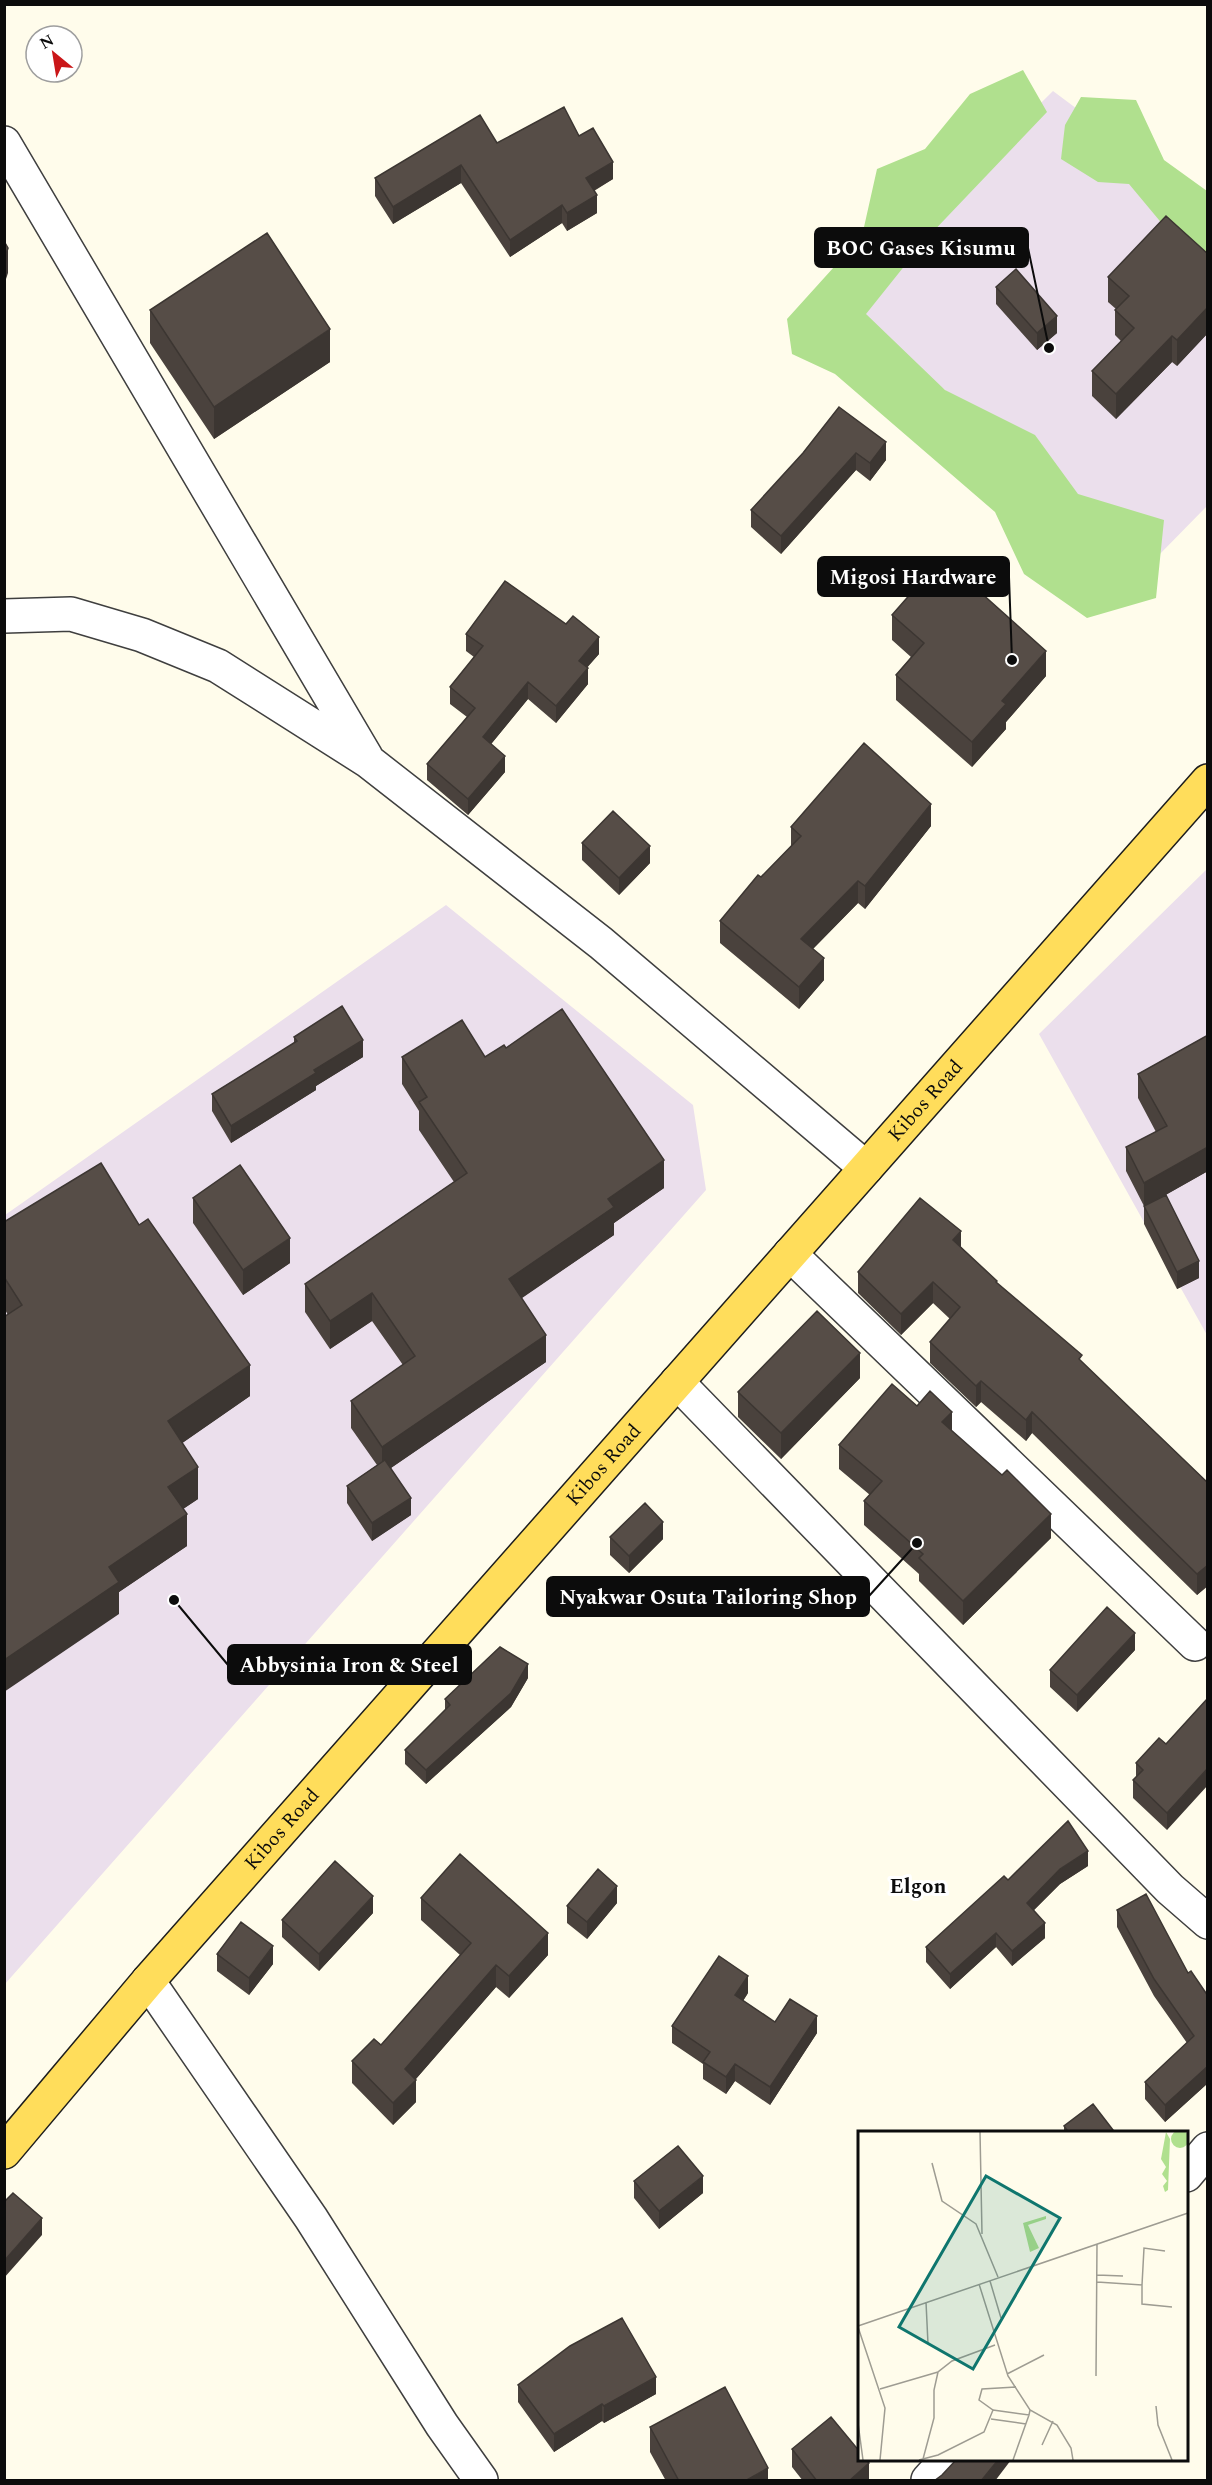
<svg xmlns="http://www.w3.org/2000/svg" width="1212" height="2485" font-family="Spectral,serif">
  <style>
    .industrial { fill: #ebdfec }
    .forest { fill: #b0e08e }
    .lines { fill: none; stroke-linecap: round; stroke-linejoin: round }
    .minor-casing { stroke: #3f3f3f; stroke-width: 36 }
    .major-casing { stroke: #1d1d1d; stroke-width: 36 }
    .minor { stroke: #fff; stroke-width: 33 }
    .major { stroke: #ffdd5b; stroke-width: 33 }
    .wall { fill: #4a423d }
    .shaded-wall { fill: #3c3632 }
    .building { fill: #564d47; stroke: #3c3632; stroke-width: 1.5 }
    .labels { text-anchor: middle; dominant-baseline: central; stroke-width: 6; stroke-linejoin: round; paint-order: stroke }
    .street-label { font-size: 20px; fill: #0c0c0c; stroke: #fff }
    .neighbourhood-label { font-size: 21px; font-weight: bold; fill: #0c0c0c; stroke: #fff }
    .inset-road { fill: none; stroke: #9e9c92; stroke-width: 1.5 }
    .view { fill: #0f766e; fill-opacity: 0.15; stroke: #0f766e; stroke-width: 3 }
    .inset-edge { fill: none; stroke: #0c0c0c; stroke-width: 3 }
    .leader { fill: none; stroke: #0c0c0c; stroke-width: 2 }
    .callout-dot { fill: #0c0c0c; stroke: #fff; stroke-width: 2 }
    .callout { fill: #0c0c0c; stroke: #0c0c0c; stroke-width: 2 }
    .callout-label { font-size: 21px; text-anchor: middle; font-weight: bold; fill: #fff }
  </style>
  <rect width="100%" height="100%" fill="#fffceb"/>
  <path class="industrial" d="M1053,91L1207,206V506L1157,557L837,305Z
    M1207,869V1335L1039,1034Z
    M446,905L693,1105L706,1190L5,1984V1215Z"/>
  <path class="forest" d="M1023,70L1047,112L926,239L866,314L945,390L1035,435L1078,494L1164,520L1156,598L1087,618L1024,574L995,512L835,374L792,354L787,319L862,236L877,169L925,149L970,94Z
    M1081,97L1136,100L1164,160L1207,191V258L1164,226L1129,184L1098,182L1061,159L1065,125Z"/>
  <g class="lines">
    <defs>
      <path id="minor" d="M4,143L366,757
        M4,616L71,614L142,635L218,666L368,761L601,943L866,1168
        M790,1254L1195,1644
        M677,1382L1170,1889L1208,1922
        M148,1981L311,2218L442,2425L481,2480
        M1186,2175L1208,2149
        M928,2480L946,2460"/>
      <g id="major">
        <path id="s1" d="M4,2152L148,1981L1208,781"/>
      </g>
    </defs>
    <use href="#minor" class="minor-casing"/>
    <use href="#major" class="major-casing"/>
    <use href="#minor" class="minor"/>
    <use href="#major" class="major"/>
  </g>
  <path class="wall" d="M579,136L613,179L594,191L597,213L567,231L562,223L510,257L461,183L393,224L375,196V178L497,143Z
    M1208,254V333L1177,366L1172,362L1116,419L1092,396V371L1121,341L1115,335V310L1116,309L1108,302V277Z
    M996,287L1057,333L1037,350L996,304Z
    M150,310L330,362L214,439L150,343Z
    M839,407L886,460L870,481L856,470L781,554L751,527V510L803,453Z
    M892,615L1046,676L1006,722V729L972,767L896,700V675L911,657L892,640Z
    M466,634L599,654L587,667L588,684L556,723L528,699L491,744L505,772L468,815L427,780V764L467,717L450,704V687L474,657L466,651Z
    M931,826L865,909L858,903L813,949L824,980L799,1009L720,943V921L761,877L791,847V827Z
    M582,843L650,863L619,895L582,860Z
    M1208,1035V1171L1155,1201L1199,1278L1177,1289L1144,1224V1206L1126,1171V1147L1156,1132L1138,1098V1074Z
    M294,1037L363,1057L316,1086V1090L231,1143L212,1111V1094L294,1043Z
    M506,1048L664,1188L614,1223V1235L521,1298L546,1362L391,1468L411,1515L372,1541L347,1503V1486L377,1465L351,1428V1401L403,1365L372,1321L330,1349L305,1312V1284L454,1182L419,1130V1111L402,1084V1057H485Z
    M193,1198L290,1263L243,1295L193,1223Z
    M4,1222L139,1225L250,1396L182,1443L198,1499L183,1509L187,1546L119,1592V1614L8,1315L4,1308Z
    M961,1247L997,1284L1082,1362L1208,1483V1586L1197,1595L1032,1433L1026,1441L981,1402L976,1407L930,1363V1342L950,1319L933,1303L901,1335L858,1293V1272Z
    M860,1378L781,1459L738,1417V1392Z
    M917,1406L952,1431L1051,1538L963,1625L919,1581V1574L864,1525V1501L870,1495L839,1469V1445Z
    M610,1537L663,1539L629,1573L610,1555Z
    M1135,1650L1077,1712L1050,1687V1670Z
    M528,1678L511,1707L426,1784L405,1764V1750L445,1710V1699Z
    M1208,1698L1167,1830L1133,1798V1780L1136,1778V1763L1166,1744Z
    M1088,1866L1060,1884L1034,1910L1045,1938L1012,1966L996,1947L950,1989L926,1962V1947L1008,1880Z
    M421,1898L548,1955L509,1998L496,1987L416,2079V2102L393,2125L352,2083V2061L381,2045L460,1955L421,1920Z
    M617,1903L587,1939L567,1923V1906Z
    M1117,1910L1188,1973L1208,1996V2083L1165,2122L1145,2099V2082L1187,2043L1154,1996L1117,1927Z
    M373,1913L319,1971L282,1937V1920Z
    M217,1954L273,1964L249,1995L217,1971Z
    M748,1993L743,2001L775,2022L817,2033L770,2105L735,2081L726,2094L703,2079V2064L672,2043V2026Z
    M1064,2126L1113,2133H1064Z
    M634,2181L703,2193L659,2229L634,2198Z
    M518,2385L656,2394L604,2423L602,2421L554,2452L518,2402Z
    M650,2427L768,2481H666L650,2452Z
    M792,2449L869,2481H803L792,2467Z"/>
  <path class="shaded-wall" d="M613,162V179L586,195V178Z
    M461,165V183L393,224V207Z
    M597,195V213L567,231V213Z
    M562,205V223L510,257V240Z
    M8,248V273L4,285V260Z
    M1208,307V333L1177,366V340Z
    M1057,316V333L1037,350V333Z
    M330,329V362L214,439V407Z
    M1172,336V362L1116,419V394Z
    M886,442V460L870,481V463Z
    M856,453V470L781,554V536Z
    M599,637V654L579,677V661Z
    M1046,651V676L1006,722V729L972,767V742L1002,701Z
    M588,668V684L556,723V706Z
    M528,682V699L483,754V737Z
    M505,756V772L468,815V799Z
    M931,804V826L865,909V886Z
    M650,846V863L619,895V878Z
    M858,881V903L801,961V939Z
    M824,958V980L799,1009V987Z
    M363,1040V1057L316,1086V1090L231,1143V1126L314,1070Z
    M1208,1147V1171L1144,1207V1183Z
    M664,1160V1188L614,1223V1235L509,1307V1279L608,1199Z
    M961,1231V1252L953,1240Z
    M290,1238V1263L243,1295V1270Z
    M1199,1261V1278L1177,1289V1272Z
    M933,1282V1303L901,1335V1314Z
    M372,1293V1321L330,1349V1321Z
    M546,1335V1362L382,1474V1447Z
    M860,1353V1378L781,1459V1433Z
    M250,1365V1396L168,1453V1421Z
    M981,1381V1402L976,1407V1386Z
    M952,1412V1436L942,1422Z
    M1032,1412V1433L1026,1441V1420Z
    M198,1467V1499L168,1519V1487Z
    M411,1498V1515L372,1541V1523Z
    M187,1514V1546L119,1592V1614L4,1692V1660L109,1567Z
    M1051,1514V1538L963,1625V1601Z
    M663,1522V1539L629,1573V1556Z
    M1207,1565V1586L1197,1595V1574Z
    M1135,1633V1650L1077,1712V1695Z
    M528,1664V1678L511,1707L426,1784V1770Z
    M1208,1768V1785L1167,1830V1813Z
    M1088,1851V1866L1060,1884L1027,1917V1903L1060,1869Z
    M617,1886V1903L587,1939V1922Z
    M373,1896V1913L319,1971V1954Z
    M1045,1923V1938L1012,1966V1951Z
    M548,1933V1955L509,1998V1976Z
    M996,1933V1947L950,1989V1974Z
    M273,1946V1964L249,1995V1978Z
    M496,1965V1987L407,2089L416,2080V2102L393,2125V2103L405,2069Z
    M748,1976V1993L735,2013V1995Z
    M817,2016V2033L770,2105V2087Z
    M735,2064V2081L726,2094V2077Z
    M1208,2066V2083L1165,2122V2105Z
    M703,2176V2193L659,2229V2211Z
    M42,2218V2235L4,2278V2261Z
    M656,2377V2394L604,2423V2406Z
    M602,2404V2421L554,2452V2434Z
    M998,2460H1011L995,2481H981Z
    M869,2463V2481H849Z
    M768,2468V2481H745Z"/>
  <path class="building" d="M564,107L579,136L593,128L613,162L586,178L597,195L567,213L562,205L510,240L461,165L393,207L375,178L480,115L497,143Z
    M1166,216L1208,254V307L1177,340L1172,336L1116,394L1092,371L1134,328L1115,310L1129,296L1108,277Z
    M267,233L330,329L214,407L150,310Z
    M4,241L8,248L4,260Z
    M1016,269L1057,316L1037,333L996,287Z
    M839,407L886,442L870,463L856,453L781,536L751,510L803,453Z
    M942,558L1046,651L1002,701L1006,704L972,742L896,675L924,643L892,615Z
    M505,581L566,624L573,616L599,637L579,661L588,668L556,706L528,682L483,737L505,756L468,799L427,764L475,708L450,687L483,646L466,634Z
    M864,743L931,804L865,886L858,881L801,939L824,958L799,987L720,921L758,875L761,877L801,836L791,827Z
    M613,811L650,846L619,878L582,843Z
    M342,1006L363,1040L314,1070L316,1073L231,1126L212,1094L297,1041L294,1037Z
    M562,1009L664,1160L608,1199L614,1207L509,1279L546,1335L382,1447L351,1401L415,1356L372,1293L330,1321L305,1284L467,1173L419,1102L427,1097L402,1057L462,1020L485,1057L504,1045L506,1048Z
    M1208,1035V1147L1144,1183L1126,1147L1167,1126L1138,1074Z
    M101,1163L139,1225L148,1219L250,1365L168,1421L198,1467L168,1487L187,1514L109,1567L119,1582L4,1660V1317L22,1305L4,1277V1222Z
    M240,1165L290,1238L243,1270L193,1198Z
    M1166,1195L1199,1261L1177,1272L1144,1206Z
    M920,1198L961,1231L953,1240L997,1281L996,1282L1082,1355L1079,1359L1208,1483V1565L1197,1574L1032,1412L1026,1420L981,1381L976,1386L930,1342L960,1307L933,1282L901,1314L858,1272Z
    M817,1311L860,1353L781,1433L738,1392Z
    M892,1384L917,1406L930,1391L952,1412L942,1422L1002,1475L1007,1470L1051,1514L963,1601L919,1558L923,1554L864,1501L882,1481L839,1445Z
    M385,1460L411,1498L372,1523L347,1486Z
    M645,1503L663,1522L629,1556L610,1537Z
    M1107,1607L1135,1633L1077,1695L1050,1670Z
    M500,1647L528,1664L511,1693L426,1770L405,1750L450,1705L445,1699Z
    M1208,1698V1768L1167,1813L1133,1780L1143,1770L1136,1763L1159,1738L1166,1744Z
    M1068,1821L1088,1851L1060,1869L1027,1903L1045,1923L1012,1951L996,1933L950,1974L926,1947L1004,1876L1008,1880Z
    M460,1854L548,1933L509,1976L496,1965L405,2069L416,2080L393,2103L352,2061L374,2039L381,2045L471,1943L421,1898Z
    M335,1861L373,1896L319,1954L282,1920Z
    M598,1869L617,1886L587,1922L567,1906Z
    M1146,1894L1188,1973L1191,1971L1208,1996V2066L1165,2105L1145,2082L1194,2036L1154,1979L1117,1910Z
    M241,1922L273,1946L249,1978L217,1954Z
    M719,1956L748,1976L735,1995L775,2022L790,1999L817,2016L770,2087L735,2064L726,2077L703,2062L710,2052L672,2026Z
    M1093,2104L1113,2130L1110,2133H1069L1064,2126Z
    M678,2146L703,2176L659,2211L634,2181Z
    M13,2193L42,2218L4,2261V2202Z
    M622,2318L656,2377L604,2406L602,2404L554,2434L518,2385L570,2346Z
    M725,2387L768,2468L745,2481H679L650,2427Z
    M831,2417L860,2452V2460H866L869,2463L849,2481H817L792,2449Z
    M956,2460H998L981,2481H934L942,2475Z"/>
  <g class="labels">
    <g class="street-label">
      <text stroke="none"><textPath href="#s1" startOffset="1398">Kibos Road</textPath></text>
      <text stroke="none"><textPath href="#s1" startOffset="912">Kibos Road</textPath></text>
      <text stroke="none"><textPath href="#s1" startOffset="426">Kibos Road</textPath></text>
    </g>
    <g class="neighbourhood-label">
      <text x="918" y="1887">Elgon</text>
    </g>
  </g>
  <g transform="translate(858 2131)">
    <rect width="330" height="330" fill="#fffceb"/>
    <path d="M313 8a9 9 0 1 1 18 0a9 9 0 1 1-18 0ZM308,1L312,8L310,59L307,61L305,55L309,50L304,43L308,36L303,28ZM188,85V88L170,94L181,117L172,121L165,92Z" fill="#b0e08e"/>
    <path class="inset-road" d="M122,1L124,103M74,32L84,70L118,93L140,146M239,144L265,145M132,150L143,187M239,151L284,154L286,117L307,120M121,153L150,245L172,279L199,294L213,317L215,329M284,154V173L314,176M68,171L70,213M0,195L330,82M0,196L27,277L22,329M149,243L186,224M238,245L239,113M158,256L124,258L121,269L135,279L171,284L172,279M22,258L80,241M298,275L300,294L314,329M133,288L168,293M0,292L5,329M184,314L195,290M65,328L76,287V259L80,241L94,230L137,214M61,329L80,324L126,301L135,279M155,329L171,284"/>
    <path class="view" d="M128,45L202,87L115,238L41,196Z"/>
    <rect width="330" height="330" class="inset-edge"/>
  </g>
  <path class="leader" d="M1049 348L1028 248M1012 660L1009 577M917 1543L869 1596M174 1600L228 1665"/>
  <g class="callout-dot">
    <circle cx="1049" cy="348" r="6"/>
    <circle cx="1012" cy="660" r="6"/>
    <circle cx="917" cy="1543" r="6"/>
    <circle cx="174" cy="1600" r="6"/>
  </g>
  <g class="callout">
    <rect x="815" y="228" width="213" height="39" rx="6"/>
    <rect x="818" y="557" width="191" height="39" rx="6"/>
    <rect x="547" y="1577" width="322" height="39" rx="6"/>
    <rect x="228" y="1645" width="243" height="39" rx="6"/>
  </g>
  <g class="callout-label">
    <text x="921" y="255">BOC Gases Kisumu</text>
    <text x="913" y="584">Migosi Hardware</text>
    <text x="708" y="1604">Nyakwar Osuta Tailoring Shop</text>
    <text x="349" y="1672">Abbysinia Iron &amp; Steel</text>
  </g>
  <rect width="1212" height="2485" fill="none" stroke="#0c0c0c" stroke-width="12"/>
  <g transform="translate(54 54) rotate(330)"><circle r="28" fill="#ffffff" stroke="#9e9e9e" stroke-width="1.5"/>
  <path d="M0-4.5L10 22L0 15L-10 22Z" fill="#ca1618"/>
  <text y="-9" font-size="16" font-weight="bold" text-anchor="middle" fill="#0c0c0c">N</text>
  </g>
</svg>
